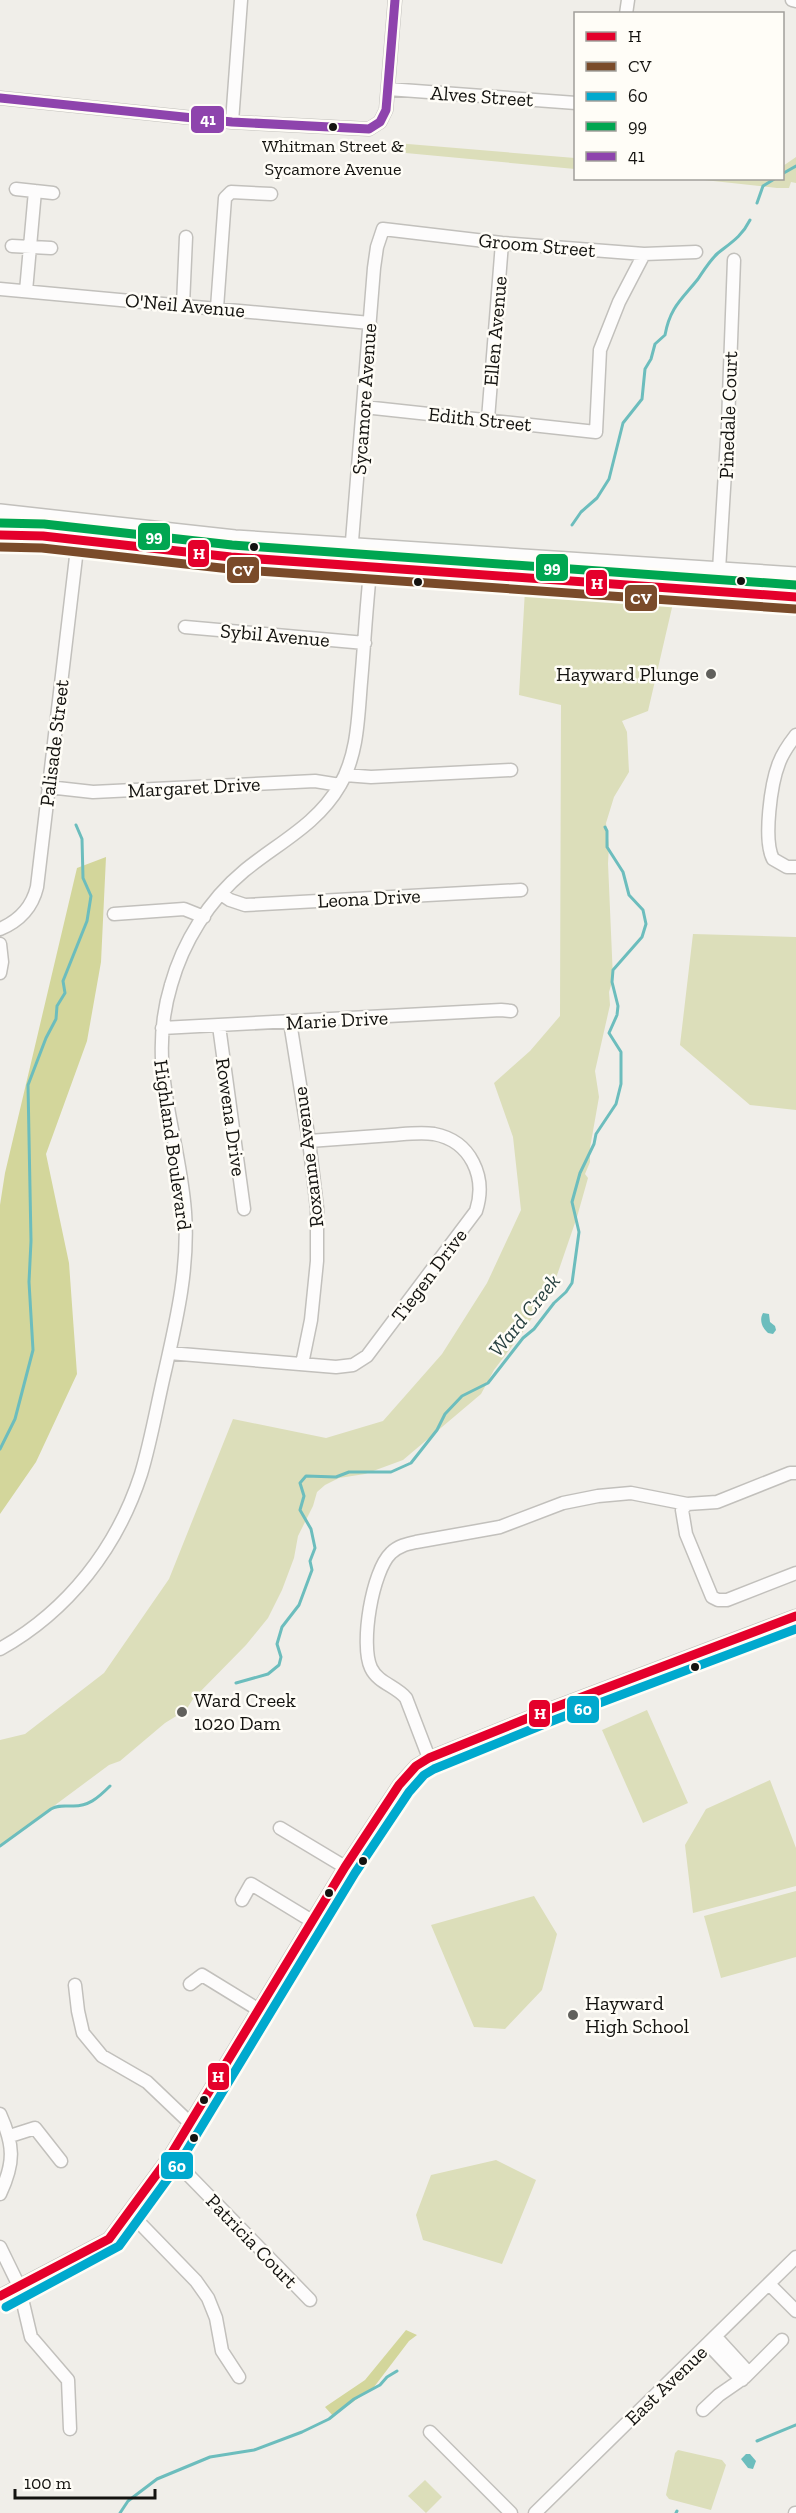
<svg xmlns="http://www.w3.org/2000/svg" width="796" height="2513" font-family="'Zilla Slab',serif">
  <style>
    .green { fill: #dcdeba }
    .forest { fill: #d3d69b }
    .water { fill: #6cbdbd }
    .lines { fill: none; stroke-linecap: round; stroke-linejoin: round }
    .stream { stroke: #6cbdbd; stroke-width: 3 }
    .minor-casing { stroke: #c2c0bc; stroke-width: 15 }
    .major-casing { stroke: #c2c0bc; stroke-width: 18 }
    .minor { stroke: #fdfcfc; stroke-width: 12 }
    .major { stroke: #fdfcfc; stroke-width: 15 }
    .bus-1-casing { stroke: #fffdf7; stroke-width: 14 }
    .bus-2-casing { stroke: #fffdf7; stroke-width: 14 }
    .bus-3-casing { stroke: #fffdf7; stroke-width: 14 }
    .bus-4-casing { stroke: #fffdf7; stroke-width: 14 }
    .bus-5-casing { stroke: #fffdf7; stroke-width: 14 }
    .bus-1 { stroke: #e4002b; stroke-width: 9 }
    .bus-2 { stroke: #7a4b2a; stroke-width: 9 }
    .bus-3 { stroke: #00a9ce; stroke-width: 9 }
    .bus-4 { stroke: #00a651; stroke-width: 9 }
    .bus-5 { stroke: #8e44ad; stroke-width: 9 }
    .bus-dot { fill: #141310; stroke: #fffdf7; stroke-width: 2 }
    .poi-dot { fill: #61605c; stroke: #fffdf7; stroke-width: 2 }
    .labels { text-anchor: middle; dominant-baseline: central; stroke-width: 5; stroke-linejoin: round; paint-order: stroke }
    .bus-label { font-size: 18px; fill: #141310; stroke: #fffdf7 }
    .street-label { font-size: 20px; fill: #141310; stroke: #fffdf7 }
    .poi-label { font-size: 20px; fill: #141310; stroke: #fffdf7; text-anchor: start }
    .water-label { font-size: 21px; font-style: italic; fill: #284141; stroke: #fffdf7 }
    .line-badge { stroke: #fffdf7; stroke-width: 2 }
    .badge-label { font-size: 16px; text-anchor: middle; font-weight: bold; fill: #fff }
  </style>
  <rect width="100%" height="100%" fill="#f0eee9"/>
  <path class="green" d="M396,143L575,158V169L395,152Z
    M796,157V183L791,182L789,188H777L695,179L782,178L783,166Z
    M525,590L674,599L648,711L622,721L627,732L629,772L614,797L606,823L609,846L608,863L613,979L609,992L610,1005L595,1071L599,1097L590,1148V1162L585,1174L588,1178L577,1217L555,1281L525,1329L494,1370L481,1394L403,1460L365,1474L339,1478L325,1485L317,1492L313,1506L298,1536L294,1558L282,1590L268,1618L246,1645L193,1699L186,1710L165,1723L120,1761L109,1765L0,1846V1740L25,1734L104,1673L169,1579L233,1419L326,1438L383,1421L442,1354L487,1283L521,1210L513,1137L494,1083L530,1051L560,1016L561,705L519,695Z
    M693,934L796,937V1110L750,1105L680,1045Z
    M647,1710L688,1803L643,1823L602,1730Z
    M770,1780L796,1848V1886L693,1913L685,1845L706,1809Z
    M796,1891V1957L721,1978L704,1916Z
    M534,1896L557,1934L542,1990L505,2029L474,2027L431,1925Z
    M496,2160L536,2180L502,2264L423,2240L416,2215L431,2175Z
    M678,2450L722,2460L726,2465L711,2510L669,2499L666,2495L675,2453Z
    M425,2480L442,2497L426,2513L408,2496Z"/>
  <path class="forest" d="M106,857L101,962L87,1041L46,1154L69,1263L77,1374L36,1462L0,1514V1205L5,1173L77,868Z
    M406,2330L417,2335L409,2341L374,2387L333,2416L325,2407L365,2380Z"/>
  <path class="water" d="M763,1313L769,1314L770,1322L775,1326L776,1330L773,1334L768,1333C762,1328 759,1320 763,1313Z
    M746,2454H750L756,2461L753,2469L748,2468L741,2459Z"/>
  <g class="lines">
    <path class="stream" d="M782,174L796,166
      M757,203L763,186L776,178
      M572,525L581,512L597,498L609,479L623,423L642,399L645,369L651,359L655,344L665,335C670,307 682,299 698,279C704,270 710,260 718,253C732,242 742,236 750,220
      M0,1449L15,1419L33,1350L29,1282L31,1241L28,1085L46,1038L56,1019L57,1006L65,993L63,981L87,921L91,896L83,878L82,839L76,825
      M236,1683L268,1674L279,1665L281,1657L277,1644L282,1627L299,1605L312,1570L310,1561L315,1548L311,1529L300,1510L304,1496L300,1483L306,1476L336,1477L349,1472H391L411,1463L437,1430L445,1414L462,1396L488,1383L523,1338L534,1329L554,1303L566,1292L572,1283L579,1232L572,1202L580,1173L594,1144L596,1134L616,1104L621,1084V1052L609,1033L617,1015L618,1006L612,982L613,970L642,937L646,924L643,910L629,895L623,872L607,847V831L605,827
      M0,1846L51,1809C58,1805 63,1806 71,1806C88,1807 98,1798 110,1786
      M757,2441L796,2425
      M120,2513L128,2501L157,2479L210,2457L254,2450L302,2432L329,2419L354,2399L380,2385L387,2377L397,2371
      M676,2513L677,2511"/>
    <defs>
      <path id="minor" d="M792,0L796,1
        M626,14L628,0
        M388,89L576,103
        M0,98L232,122L369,129L380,122L386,110L395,0
        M232,122L241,0
        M16,189L53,193
        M12,246L51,248
        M0,289L370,323
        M26,291L35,191
        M183,305L186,237
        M217,308L225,198L231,192L271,194
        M364,407L596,432L600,350L619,302L644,254
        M488,419L502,243
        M350,566L374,268L377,247L383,229L502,243L644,254L696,252
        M719,570L728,423L734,260
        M185,627L365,643
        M796,735C789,744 783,752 779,763C771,783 763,840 773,859L787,867H796
        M345,775L371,777L511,770
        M48,787L93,792L315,781L340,785
        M221,894L230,900L245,905L521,890
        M114,914L184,909L204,917
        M0,929C19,921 32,908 37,887L78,540
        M0,944L2,962L0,973
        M290,1022L309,1141L317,1208V1261L311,1320L302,1364
        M219,1026L244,1209
        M162,1028L501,1010L511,1011
        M169,1353L336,1367L353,1365L367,1356L476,1211C487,1177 471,1141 434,1134C420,1132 406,1134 392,1135C365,1137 337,1139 309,1141
        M687,1504L682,1510L686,1534L712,1597L718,1600H727L796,1573
        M0,1649C68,1611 117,1548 141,1474C151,1441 157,1405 165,1371C177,1318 189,1267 185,1212C179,1131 146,1067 171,985C183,942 209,900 244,871C278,843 317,825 340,785C358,754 358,717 361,682C365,637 367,591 373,546
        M429,1758L406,1698C396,1686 378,1683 371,1668C360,1645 372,1571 391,1553C398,1546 407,1544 416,1542L500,1527L563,1503L598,1496L631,1493L687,1504L717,1502L790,1473H796
        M280,1828L345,1867
        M242,1900L251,1884L312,1921
        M190,1984L202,1975L259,2010
        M75,1985L78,2011L83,2033L102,2056L147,2082L190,2123
        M0,2114C14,2145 15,2162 0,2194
        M10,2136L35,2128L61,2161
        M170,2156L310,2300
        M129,2212L196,2281L208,2298L216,2318L222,2351L239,2377
        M0,2247L19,2286L31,2337L68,2380L70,2429
        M769,2284L796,2311
        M0,2296L109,2239L170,2156L345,1867L399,1785L416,1766L429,1758L553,1708L796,1616
        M716,2337L749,2373
        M708,2344L742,2380
        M703,2410L719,2395L745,2377L782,2340
        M430,2432L511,2513
        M535,2513L796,2257
        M795,2513H796"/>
      <path id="major" d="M0,512L235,538L796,575
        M0,535L43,536L231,557L796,597"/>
    </defs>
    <use href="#minor" class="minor-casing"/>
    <use href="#major" class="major-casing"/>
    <use href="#minor" class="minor"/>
    <use href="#major" class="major"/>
    <defs>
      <path id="bus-1" d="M0,535L43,536L231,557L796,597
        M0,2296L109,2239L170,2156L345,1867L399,1785L416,1766L429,1758L553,1708L796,1616"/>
      <path id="bus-2" d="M0,547L42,548L230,569L795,609"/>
      <path id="bus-3" d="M6,2307L119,2246L180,2162L355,1873L409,1792L424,1775L434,1769L557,1719L796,1629"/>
      <path id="bus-4" d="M0,523L44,524L232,545L796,585"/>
      <path id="bus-5" d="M0,98L232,122L369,129L380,122L386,110L395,0"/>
    </defs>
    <use href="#bus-1" class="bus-1-casing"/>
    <use href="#bus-2" class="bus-2-casing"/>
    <use href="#bus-3" class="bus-3-casing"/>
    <use href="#bus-4" class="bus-4-casing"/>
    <use href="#bus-5" class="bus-5-casing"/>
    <use href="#bus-1" class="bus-1"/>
    <use href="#bus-2" class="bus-2"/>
    <use href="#bus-3" class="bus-3"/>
    <use href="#bus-4" class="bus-4"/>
    <use href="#bus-5" class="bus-5"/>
  </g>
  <g class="bus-dot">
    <circle cx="333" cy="127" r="5"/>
    <circle cx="254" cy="547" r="5"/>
    <circle cx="741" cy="581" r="5"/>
    <circle cx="418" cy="582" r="5"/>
    <circle cx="695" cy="1667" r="5"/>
    <circle cx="363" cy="1861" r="5"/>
    <circle cx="329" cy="1893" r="5"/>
    <circle cx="204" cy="2100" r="5"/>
    <circle cx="194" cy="2138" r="5"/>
  </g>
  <g class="poi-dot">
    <circle cx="711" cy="674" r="6"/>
    <circle cx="182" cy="1712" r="6"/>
    <circle cx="573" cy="2015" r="6"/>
  </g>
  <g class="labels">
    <g class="bus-label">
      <text x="333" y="146">Whitman Street &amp;<tspan x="333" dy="23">Sycamore Avenue</tspan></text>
    </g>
    <g class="street-label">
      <text transform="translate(482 96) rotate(4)">Alves Street</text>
      <text transform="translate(537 245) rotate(5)">Groom Street</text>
      <text transform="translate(185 305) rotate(5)">O'Neil Avenue</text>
      <text transform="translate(495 331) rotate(-85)">Ellen Avenue</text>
      <text transform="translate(364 399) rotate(-86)">Sycamore Avenue</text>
      <text transform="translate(728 415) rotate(-88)">Pinedale Court</text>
      <text transform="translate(480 419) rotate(6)">Edith Street</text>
      <text transform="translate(275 635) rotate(5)">Sybil Avenue</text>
      <text transform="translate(54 743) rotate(-83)">Palisade Street</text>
      <text transform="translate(194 787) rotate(-3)">Margaret Drive</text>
      <text transform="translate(369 898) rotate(-3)">Leona Drive</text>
      <text transform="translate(337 1020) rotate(-3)">Marie Drive</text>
      <text transform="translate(231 1117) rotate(82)">Rowena Drive</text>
      <text transform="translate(173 1145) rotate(82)">Highland Boulevard</text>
      <text transform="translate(308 1157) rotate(-97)">Roxanne Avenue</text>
      <text transform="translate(429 1275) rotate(-53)">Tiegen Drive</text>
      <text transform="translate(252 2241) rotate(46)">Patricia Court</text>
      <text transform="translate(666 2385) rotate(-44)">East Avenue</text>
    </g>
    <g class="poi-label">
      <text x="699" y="674" text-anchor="end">Hayward Plunge</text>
      <text x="194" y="1700">Ward Creek<tspan x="194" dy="23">1020 Dam</tspan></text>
      <text x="585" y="2003">Hayward<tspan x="585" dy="23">High School</tspan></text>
    </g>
    <g class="water-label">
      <text transform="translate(524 1315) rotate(-51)">Ward Creek</text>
    </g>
  </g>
  <g class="line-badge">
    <rect x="190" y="105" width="35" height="29" rx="6" fill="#8e44ad"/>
    <rect x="137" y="522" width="34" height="29" rx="6" fill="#00a651"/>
    <rect x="187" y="539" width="23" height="29" rx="6" fill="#e4002b"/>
    <rect x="535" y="553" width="34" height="29" rx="6" fill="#00a651"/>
    <rect x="226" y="556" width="34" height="28" rx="6" fill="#7a4b2a"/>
    <rect x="585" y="569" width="23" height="28" rx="6" fill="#e4002b"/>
    <rect x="624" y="584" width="34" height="28" rx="6" fill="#7a4b2a"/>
    <rect x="566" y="1695" width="34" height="29" rx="6" fill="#00a9ce"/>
    <rect x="528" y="1699" width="23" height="29" rx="6" fill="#e4002b"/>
    <rect x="207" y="2062" width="23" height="29" rx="6" fill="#e4002b"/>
    <rect x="160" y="2151" width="34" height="29" rx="6" fill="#00a9ce"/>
  </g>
  <g class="badge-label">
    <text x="208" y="125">41</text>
    <text x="154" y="542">99</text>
    <text x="199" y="559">H</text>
    <text x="552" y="573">99</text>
    <text x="243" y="576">CV</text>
    <text x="597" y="589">H</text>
    <text x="641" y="604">CV</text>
    <text x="583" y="1715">60</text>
    <text x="540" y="1719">H</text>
    <text x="218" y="2082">H</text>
    <text x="177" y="2172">60</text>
  </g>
  <rect x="574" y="12" width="210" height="168" fill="#fffdf7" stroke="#a19f9b" stroke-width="1.5"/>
  <rect x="586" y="32" width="30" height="9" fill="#e4002b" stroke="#a19f9b" stroke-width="1.5"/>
  <text x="628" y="42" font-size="18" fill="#141310">H</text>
  <rect x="586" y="62" width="30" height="9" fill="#7a4b2a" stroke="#a19f9b" stroke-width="1.5"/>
  <text x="628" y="72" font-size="18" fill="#141310">CV</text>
  <rect x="586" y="92" width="30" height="9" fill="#00a9ce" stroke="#a19f9b" stroke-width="1.5"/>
  <text x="628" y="102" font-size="18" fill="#141310">60</text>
  <rect x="586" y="122" width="30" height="9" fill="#00a651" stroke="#a19f9b" stroke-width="1.5"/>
  <text x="628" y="132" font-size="18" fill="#141310">99</text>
  <rect x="586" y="152" width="30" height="9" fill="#8e44ad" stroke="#a19f9b" stroke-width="1.5"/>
  <text x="628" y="162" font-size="18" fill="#141310">41</text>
  <path d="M15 2489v9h140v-9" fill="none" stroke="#141310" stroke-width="3"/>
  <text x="24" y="2489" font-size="18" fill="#141310" stroke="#fffdf7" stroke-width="4.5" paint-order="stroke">100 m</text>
</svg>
